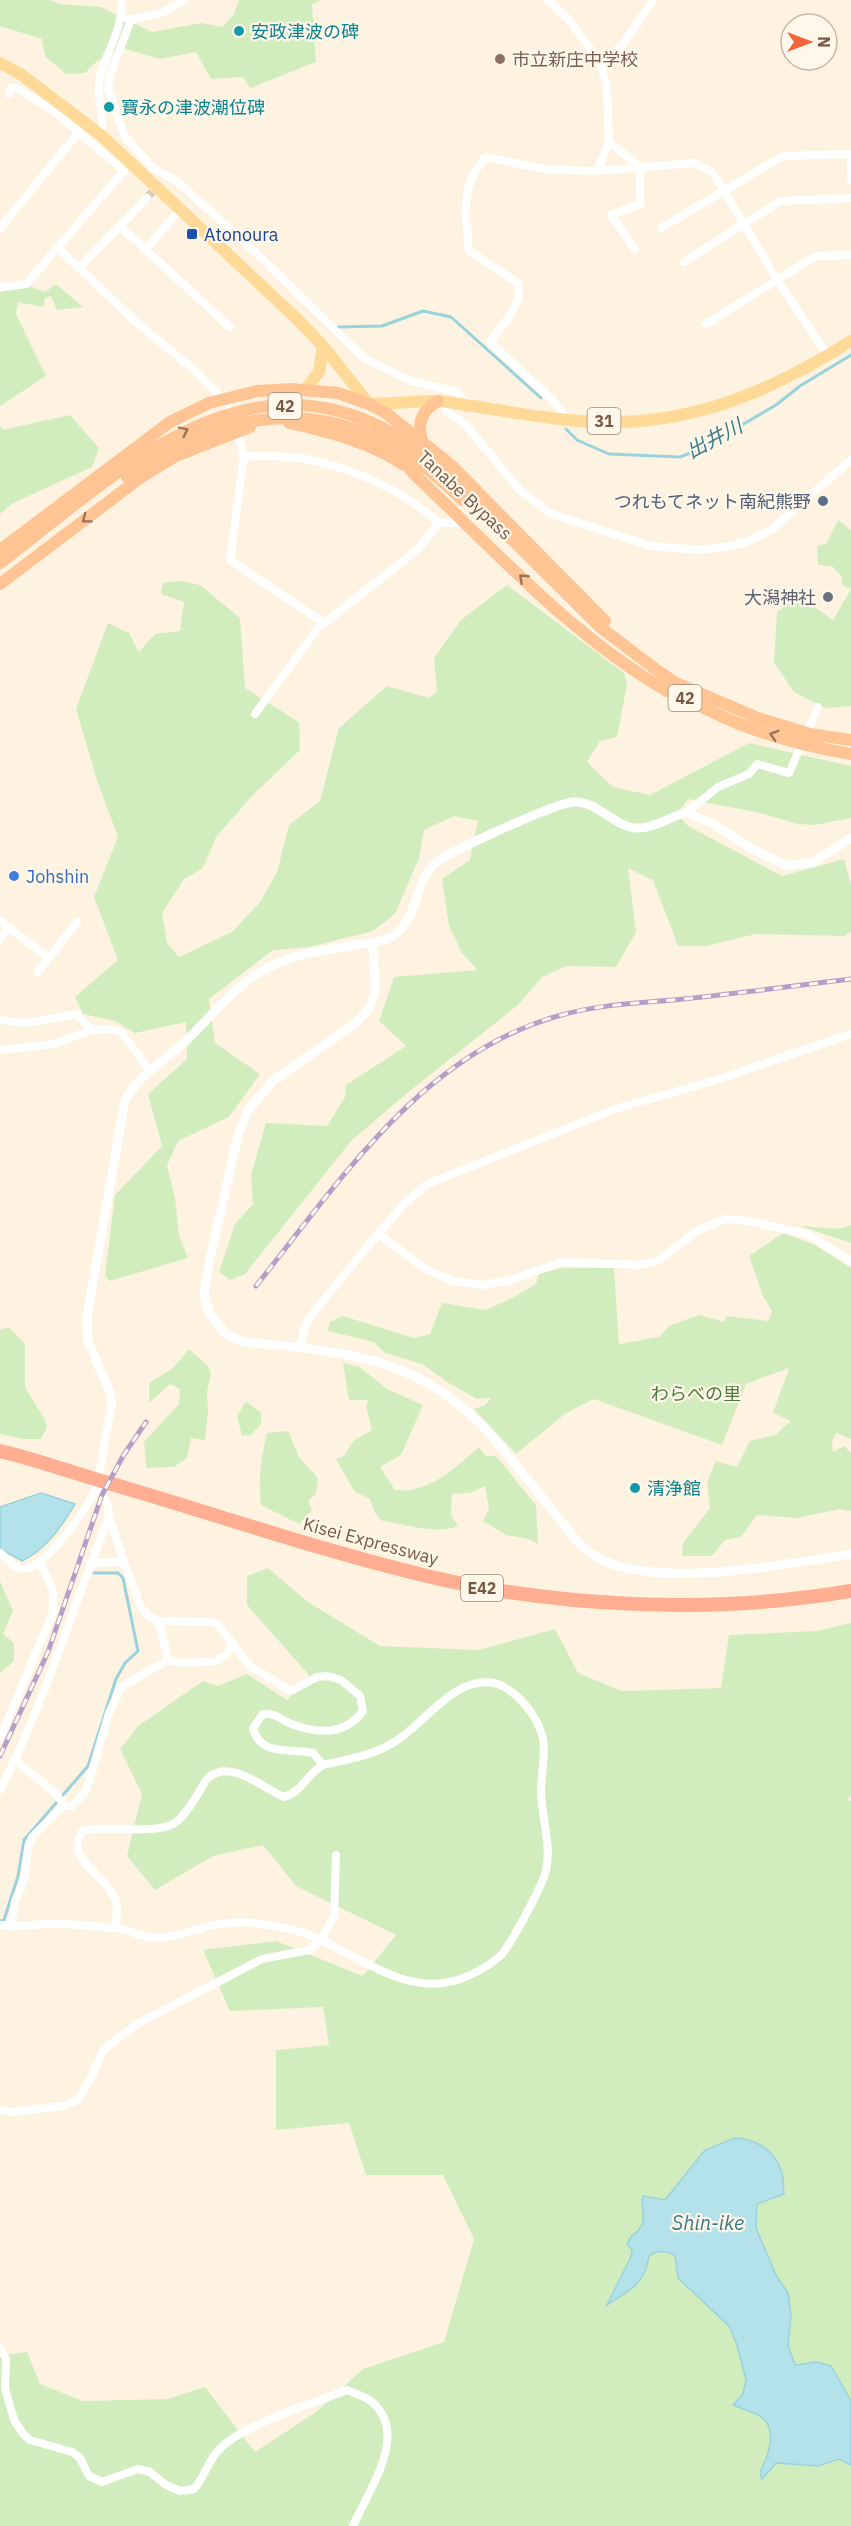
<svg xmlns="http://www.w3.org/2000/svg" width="851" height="2526" font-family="'IBM Plex Sans','Noto Sans JP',sans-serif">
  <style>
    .green { fill: #d1edbe }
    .water { fill: #b4e2ea; stroke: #99d2dc; stroke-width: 1.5 }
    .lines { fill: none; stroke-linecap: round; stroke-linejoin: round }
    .stream { stroke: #99d2dc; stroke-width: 3 }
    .minor-tunnel { stroke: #dcccba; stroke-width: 8; stroke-dasharray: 8 4; stroke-linecap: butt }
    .minor { stroke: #fff; stroke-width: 8 }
    .tertiary { stroke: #fff; stroke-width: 9 }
    .primary { stroke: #ffd997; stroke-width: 12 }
    .trunk { stroke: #ffc494; stroke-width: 12 }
    .motorway { stroke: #ffae92; stroke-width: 14 }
    .rail-casing { stroke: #b59fc9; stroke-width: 5 }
    .rail { stroke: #fff7e9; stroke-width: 3; stroke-dasharray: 9; stroke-linecap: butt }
    .oneway { stroke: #9a7359 }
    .culture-dot { fill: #0f9aa8; stroke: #fff7e9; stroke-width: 2 }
    .education-dot { fill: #8d6e63; stroke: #fff7e9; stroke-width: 2 }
    .transit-dot { fill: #1a4fb4; stroke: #fff7e9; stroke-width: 2 }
    .service-dot { fill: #5c6f8a; stroke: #fff7e9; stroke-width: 2 }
    .worship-dot { fill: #6b7280; stroke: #fff7e9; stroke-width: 2 }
    .shop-dot { fill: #3f7fe0; stroke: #fff7e9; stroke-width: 2 }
    .labels { text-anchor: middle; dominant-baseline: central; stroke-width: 4.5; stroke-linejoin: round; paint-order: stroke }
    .shield { fill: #fff7e9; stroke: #a08876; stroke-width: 1.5 }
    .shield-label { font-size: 16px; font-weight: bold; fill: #785845 }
    .culture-label { font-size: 18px; fill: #0d838f; stroke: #fff7e9; text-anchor: start }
    .education-label { font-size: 18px; fill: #785e54; stroke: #fff7e9; text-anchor: start }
    .transit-label { font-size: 18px; fill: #164399; stroke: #fff7e9; text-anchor: start }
    .street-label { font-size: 18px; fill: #785845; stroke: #fff7e9 }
    .service-label { font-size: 18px; fill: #4e5e75; stroke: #fff7e9; text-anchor: end }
    .worship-label { font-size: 18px; fill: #5b616d; stroke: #fff7e9; text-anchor: end }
    .shop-label { font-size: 18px; fill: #366cbe; stroke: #fff7e9; text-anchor: start }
    .park-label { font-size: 18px; fill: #4c7a3a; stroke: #fff7e9 }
    .water-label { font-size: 20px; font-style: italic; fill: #3a7a87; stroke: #fff7e9 }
  </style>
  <rect width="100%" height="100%" fill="#fef3e1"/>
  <path class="green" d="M0,0H50L60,4L101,7L152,32L201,23L223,27L234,14L239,0H321L312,4L316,62L250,88L243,77L211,79L196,52L160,59L122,48L97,61L85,73L66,74L45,56L42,39L0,26Z
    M56,284L83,307L57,310L51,296L45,298L43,307L18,302L16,314L46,376L0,406V292L31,287L45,292Z
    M70,415L99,448L92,467L13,503L0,514V425L2,430Z
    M838,520L851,530V706L824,708L794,692L774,663L777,612L796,598L803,599L833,620L851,589L842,585V577L832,566L818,565L817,546L826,544Z
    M180,581L200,585L240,618L245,688L299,722L300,750L251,797L216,837L203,868L184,879L162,913L167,943L179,957L232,932L260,902L277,872L289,825L320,801L339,728L387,686L429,698L437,691L434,658L461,620L507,585L624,673L627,684L617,737L600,741L587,762L613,787L650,795L749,743L851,766V818L815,825L798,824L760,813L688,799L677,814L688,826L782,876L844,859L851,885V932L845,936L756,934L706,946H678L653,880L628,868L636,932L616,967L566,966L542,977L518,1005L406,1094L351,1141L245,1274L230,1280L219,1272L235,1224L253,1204L251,1175L266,1123L327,1126L345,1097L346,1085L406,1046L379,1021L394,977L478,970L462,953L449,926L442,879L470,860L478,821L454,816L424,830L419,858L395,914L373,931L309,947L273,950L209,999L215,1043L260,1074L229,1117L178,1141L167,1165L175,1198L179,1236L188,1258L110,1281L105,1276L115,1195L162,1146L148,1094L187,1059L186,1022L135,1033L115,1021L83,1014L75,997L118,960L94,897L118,837L97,780L76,709L108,623L129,633L139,652L155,634L180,631L184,602L161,594L163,583Z
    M851,1225V1243L800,1226C816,1226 837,1232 851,1225Z
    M783,1233L815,1245L851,1268V1439L836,1433L832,1441L833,1452L844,1446L851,1453V1511L840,1509L797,1518L757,1515L741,1537L725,1540L712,1556H682L683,1543L710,1508L707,1483L716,1461L737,1467L750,1441L775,1435L791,1421L773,1413L789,1368L746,1384L722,1445L594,1399L566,1413L516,1454L474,1409L485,1405L491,1398L477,1399L449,1383L422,1364L385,1353L374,1342L328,1331L330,1322L343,1316L414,1338L430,1334L442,1303L486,1310L512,1298L536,1284L539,1274L561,1268H614L619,1344L659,1337L669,1326L699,1315L724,1322L726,1316L768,1321L772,1311L763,1296L749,1256Z
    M9,1327L25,1344V1387L45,1420L47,1427L41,1439H23L0,1434V1330Z
    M189,1349L208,1366L211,1374L207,1392L208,1411L205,1440L191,1438L187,1458L174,1467L146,1468L144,1442L179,1404L180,1389L170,1384L149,1403V1383L173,1368Z
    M343,1363L359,1367L389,1390L423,1405L401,1455L380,1467L395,1490C429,1494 455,1468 479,1447L486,1456H496L536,1505L538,1544L528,1539L506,1535L483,1521L489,1509L485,1486L470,1493L452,1494L451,1515L458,1526C437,1535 404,1524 382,1521L375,1513L370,1499L354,1491L336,1459L344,1456L353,1441L372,1430L366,1406L369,1400H349Z
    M246,1401L261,1413V1424L251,1435L242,1436L237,1416Z
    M288,1431L299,1457L318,1478L316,1493L308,1501L312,1510L299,1524L261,1505C258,1480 261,1457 267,1433Z
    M268,1568L308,1602L380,1646L479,1650L555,1629L578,1673L622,1691L721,1688L729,1635L817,1631L851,1623V1795L848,1800L851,1801V2526H0V2356L27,2352L40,2384L83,2401L167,2399L205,2387L255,2452L316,2412L363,2369L444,2342L474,2239L443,2175H366L349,2123L276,2130V2050L329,2045L323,2007L230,2011L203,1950L276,1941L363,1976L396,1935L296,1886L263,1845L213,1856L155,1890L127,1856L142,1794L120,1749L138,1726L203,1681L218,1686L247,1674L287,1700L309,1675L247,1605V1576Z
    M0,1581L13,1611L3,1634L14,1643V1661L0,1673Z"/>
  <path class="water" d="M41,1493L75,1504C61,1527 47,1549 22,1561L0,1549V1507Z
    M735,2138C756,2139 774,2150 781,2170C784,2176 783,2187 784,2194L757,2204L756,2228L776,2275L788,2293L791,2315L788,2346L795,2365L817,2362L831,2366L851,2401V2465L839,2459L818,2466L776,2463L762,2479L760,2472C768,2457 779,2428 760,2416C752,2411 742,2409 733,2405L743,2394L746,2380L737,2345L729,2326L678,2278L675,2256C667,2250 657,2250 649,2256C645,2284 630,2290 607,2305L631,2257L632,2250L627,2244C630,2235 638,2233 642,2225C646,2216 640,2206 643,2196L665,2200L705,2150Z"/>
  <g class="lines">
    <path class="stream" d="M338,327L382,326L423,311L451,317L541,398
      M566,429L577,440L609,454L680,457L703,448L776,405L800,386L851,355
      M0,1921L4,1920L18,1876L24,1840L88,1766L116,1679L125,1663L138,1651L123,1578L118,1573H94"/>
    <path class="minor-tunnel" d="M147,198L161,180"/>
    <path class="minor" d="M548,0L567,18L600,62L607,88L609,141L598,170
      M128,19L131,20L164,12L184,0
      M131,20L110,75L108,88L125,137L154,169L178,182L252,249L364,358L411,381L454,391L468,404
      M600,62L621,47L653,0
      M102,136C105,116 95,96 100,76C107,50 124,28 121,0
      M609,141L640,168V204L611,215L635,249
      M120,226L230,327
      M0,228L79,132
      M661,228L783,156L851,154V180
      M57,247L135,321L198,373L229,406L244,456L230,560L324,623
      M146,249L179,211
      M684,262L780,201L851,198
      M79,268L147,198
      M0,287L26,284L124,171L54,111L16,88H11L9,94
      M706,324L816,256L851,255
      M438,401L449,413L465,424L519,489L549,513L650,546L700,550L725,547L746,542L771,530L851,460
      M568,419L552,400L490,342C501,327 524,304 518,283L469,251C466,216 459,185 486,157L544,169L592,171L695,163L713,173L778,281L828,356
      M244,456C264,457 286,455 305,459C354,468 402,490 439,523
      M255,714L318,628L417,550L439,523H463
      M687,812L718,787L749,774L757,764L789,773L818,707
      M0,921L49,958
      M0,940L9,927
      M38,972L77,922
      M0,1020L27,1023L76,1014L92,1030
      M0,1050L54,1044L92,1030L111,1029L122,1033L150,1071
      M378,1234L427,1270L453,1281L481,1285L508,1281L561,1262L640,1265L659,1260L698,1230L726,1219L747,1221L807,1234L851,1261
      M300,1348L305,1326L316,1309L378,1234L405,1203L427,1184L615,1109L713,1081L851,1034
      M0,1553C8,1558 12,1568 22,1569C44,1571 92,1504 97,1484C102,1463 104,1441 109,1419
      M90,1563L124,1562
      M159,1621L168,1660
      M0,1738L53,1612V1591L40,1562
      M15,1760L55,1793L65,1806
      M0,1790C45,1702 73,1607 109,1516
      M0,1925C16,1927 30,1925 46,1924C68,1923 91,1926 113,1928C128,1929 143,1938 158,1938C177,1937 194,1930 213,1925C235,1920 257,1922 279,1927C289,1929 300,1931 309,1935C357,1953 407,2000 463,1978C476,1973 492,1964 502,1954C512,1942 538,1893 544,1877C554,1850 541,1818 541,1790C541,1771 548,1747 540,1729C533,1711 513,1687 494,1683C453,1675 423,1727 391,1744C370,1756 346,1760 323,1765L313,1753C291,1748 260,1757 253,1728L263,1714C274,1712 283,1721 294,1725C321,1734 345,1735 363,1711L360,1696L341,1680L327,1676L317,1677L291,1691L250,1666L219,1626L213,1622L159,1621L148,1616L141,1608L124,1562L109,1516L108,1505L97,1486
      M11,1927L15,1901L24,1881L28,1848L32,1837L63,1806H72L86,1791L109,1713L121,1687L168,1660L184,1663L216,1661L226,1655L232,1643
      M115,1928C116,1918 119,1908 115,1899C109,1881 76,1862 77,1845C77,1841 81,1835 82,1831C109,1824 151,1836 175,1823C185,1816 191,1804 198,1794C201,1789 204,1782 208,1778C229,1758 263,1788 284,1797C302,1792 307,1774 323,1765
      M0,2110L13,2112L63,2106L78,2100L91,2078L103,2050L137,2024L262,1959L309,1950L320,1941L334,1916L336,1855
      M0,2347L6,2359L5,2388L14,2420L23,2434L30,2440L72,2452L80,2458L89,2476L102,2482L138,2469L150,2472L166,2485L180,2491L194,2489C204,2478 207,2464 216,2453C238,2425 313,2404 347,2390C355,2394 366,2396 372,2402C410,2434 368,2491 353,2526"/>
    <path class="tertiary" d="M373,942L375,992L369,1009L356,1023L274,1080L249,1109L238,1136L209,1263L204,1294L210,1315L227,1335L244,1342C344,1352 419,1355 491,1435C512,1461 533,1486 554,1512C566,1527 578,1546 595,1556C653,1591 785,1564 851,1554
      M109,1419L112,1401L109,1390L88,1341L87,1316L125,1101C139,1073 167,1060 189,1038C222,1005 244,973 291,958C314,951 339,948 363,944C371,943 382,942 389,938C418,924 413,887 432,866C444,853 554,804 573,802C598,800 615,829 639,828C654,828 672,816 687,812L713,824L749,847L788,866L814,862L851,838"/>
    <path class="primary" d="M0,63L22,75L102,136L297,319L324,347L369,404C391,404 414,401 437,401C449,401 461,405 473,406C504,411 536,417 568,420C674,432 763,397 851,341
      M305,390L319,372L323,346"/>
    <path class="trunk" d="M289,423C329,432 370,442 404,465
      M422,441C417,423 421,411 438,401
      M400,456L414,474C495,550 570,635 667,691
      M127,477C244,395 358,395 462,500
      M0,550L170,422L209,403L257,391L291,389L338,393L369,404L386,413L451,465L605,621
      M0,563C115,476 242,345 396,435C412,444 426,456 440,468L600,627L658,671L676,683L758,718L810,734L851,740
      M0,584L140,478L176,456L250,427
      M663,683C718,722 785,743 851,754"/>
    <path class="motorway" d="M0,1451C35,1459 70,1472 105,1482C212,1513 318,1550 427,1576C560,1608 716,1614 851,1591"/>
    <defs>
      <path id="rail" d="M256,1286C340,1181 422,1054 558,1016C599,1004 642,1003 684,999C740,993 795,986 851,979
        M0,1756L48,1652L102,1495L123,1456L146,1422"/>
    </defs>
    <use href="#rail" class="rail-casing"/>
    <use href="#rail" class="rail"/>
  </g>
  <defs><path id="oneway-chevron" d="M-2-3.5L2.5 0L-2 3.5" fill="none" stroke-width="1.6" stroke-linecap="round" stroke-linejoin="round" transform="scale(1.5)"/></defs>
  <g class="oneway">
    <use href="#oneway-chevron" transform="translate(184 431) rotate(-26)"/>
    <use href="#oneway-chevron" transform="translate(86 519) rotate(143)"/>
    <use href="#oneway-chevron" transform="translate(523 578) rotate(-137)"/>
    <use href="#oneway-chevron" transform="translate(774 735) rotate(-162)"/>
  </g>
  <g class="culture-dot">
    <circle cx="239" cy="31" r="6"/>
    <circle cx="109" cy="107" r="6"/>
    <circle cx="635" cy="1488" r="6"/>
  </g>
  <circle class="education-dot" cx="500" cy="59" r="6"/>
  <rect class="transit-dot" x="186" y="228" width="12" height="12" rx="3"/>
  <circle class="service-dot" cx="823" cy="501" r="6"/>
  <circle class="worship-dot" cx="828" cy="597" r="6"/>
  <circle class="shop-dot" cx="14" cy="876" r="6"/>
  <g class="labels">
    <g class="shield">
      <rect x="268.5" y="393" width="33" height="26" rx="4.5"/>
      <rect x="587.5" y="408" width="33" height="26" rx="4.5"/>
      <rect x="668.5" y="685" width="33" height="26" rx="4.5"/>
      <rect x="461" y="1575" width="42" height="26" rx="4.5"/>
    </g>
    <g class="shield-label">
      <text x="285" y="406">42</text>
      <text x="604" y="421">31</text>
      <text x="685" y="698">42</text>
      <text x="482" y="1588">E42</text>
    </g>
    <g class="culture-label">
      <text x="251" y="31">安政津波の碑</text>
      <text x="121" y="107">寶永の津波潮位碑</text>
      <text x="647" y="1488">清浄館</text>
    </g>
    <g class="education-label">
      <text x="512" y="59">市立新庄中学校</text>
    </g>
    <g class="transit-label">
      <text x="204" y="234">Atonoura</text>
    </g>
    <g class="street-label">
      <text transform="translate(465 495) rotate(43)">Tanabe Bypass</text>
      <text transform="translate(371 1541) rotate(15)">Kisei Expressway</text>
    </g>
    <g class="service-label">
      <text x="811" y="501">つれもてネット南紀熊野</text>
    </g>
    <g class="worship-label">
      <text x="816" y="597">大潟神社</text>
    </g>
    <g class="shop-label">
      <text x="26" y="876">Johshin</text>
    </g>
    <g class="park-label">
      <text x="696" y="1393">わらべの里</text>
    </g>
    <g class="water-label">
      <text transform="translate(714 438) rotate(-28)">出井川</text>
      <text x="708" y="2222">Shin-ike</text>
    </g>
  </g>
  <g transform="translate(809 42) rotate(90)"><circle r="28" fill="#fff7e9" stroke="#c9b7a7" stroke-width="1.5"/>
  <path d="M0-4.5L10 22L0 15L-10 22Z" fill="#f4643a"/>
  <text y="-9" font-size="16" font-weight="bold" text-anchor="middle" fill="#785845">N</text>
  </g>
</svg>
